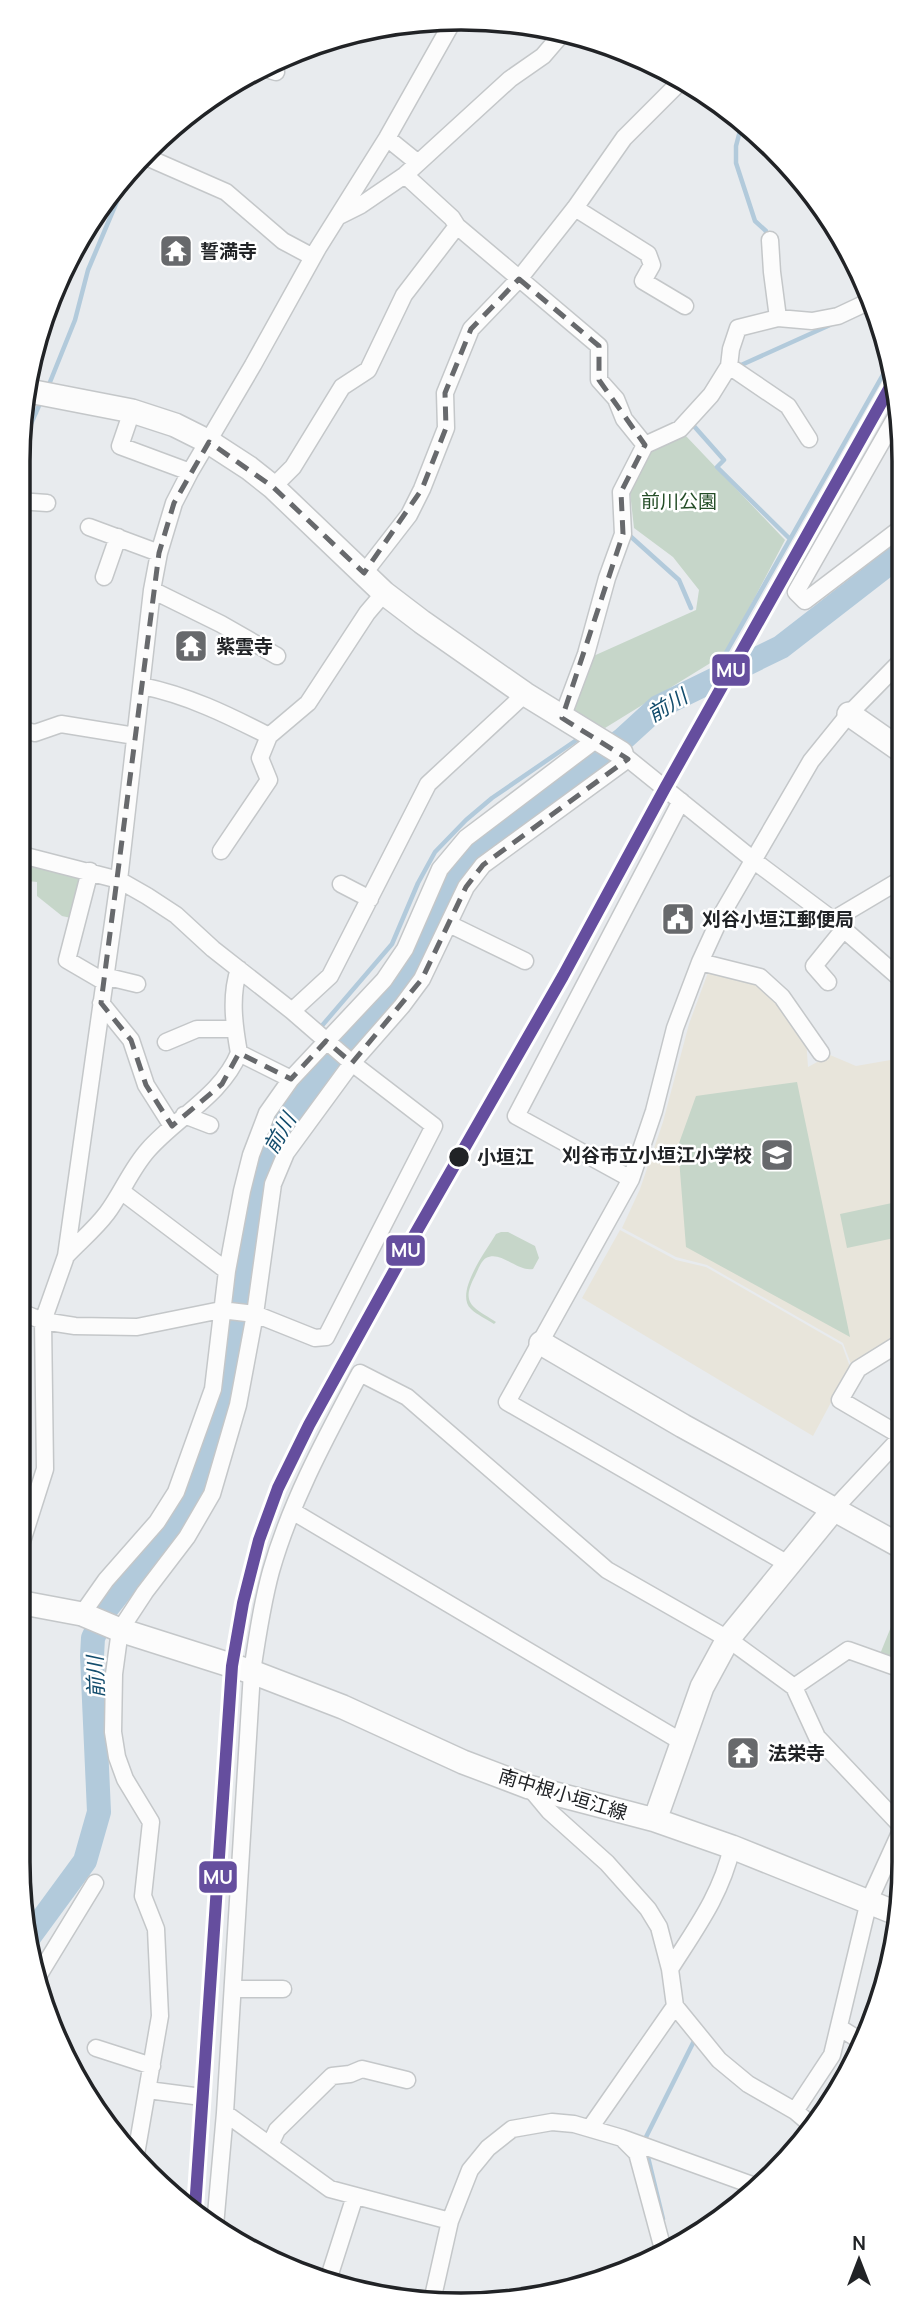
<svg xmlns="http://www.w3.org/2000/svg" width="922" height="2323" font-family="Manrope,'Noto Sans JP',sans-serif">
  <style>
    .education { fill: #e8e5db }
    .green { fill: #c6d6c9 }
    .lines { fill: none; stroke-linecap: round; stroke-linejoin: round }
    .stream { stroke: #b2cadb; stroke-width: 4.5 }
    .river { stroke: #b2cadb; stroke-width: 24 }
    .street-casing { stroke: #c4c7c9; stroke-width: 19 }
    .secondary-casing { stroke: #c4c7c9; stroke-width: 26 }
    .street { stroke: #fcfcfc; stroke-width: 16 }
    .secondary { stroke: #fcfcfc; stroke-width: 23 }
    .rail-1-casing { stroke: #fff; stroke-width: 18 }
    .rail-1 { stroke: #654e9e; stroke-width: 12 }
    .marked { fill: none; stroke: #67696c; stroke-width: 5; stroke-dasharray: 14 9; stroke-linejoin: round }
    .stop-dot { fill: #212326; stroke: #fff; stroke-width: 2.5 }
    .labels { text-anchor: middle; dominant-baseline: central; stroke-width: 5; stroke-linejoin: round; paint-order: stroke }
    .poi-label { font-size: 19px; font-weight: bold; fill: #212326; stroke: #fff; text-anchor: start }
    .park-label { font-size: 19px; fill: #244d27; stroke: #fff }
    .stop-label { font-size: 19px; font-weight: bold; fill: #212326; stroke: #fff; text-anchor: start }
    .street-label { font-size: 19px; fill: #212326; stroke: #fff }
    .water-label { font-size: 21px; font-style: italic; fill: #134d6d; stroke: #fff }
    .rim { fill: none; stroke: #212326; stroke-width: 3.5 }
    .line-badge { stroke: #fff; stroke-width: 2.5 }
    .badge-label { font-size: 19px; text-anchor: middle; font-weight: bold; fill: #fff }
  </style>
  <rect width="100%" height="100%" fill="#e8ebee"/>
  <path class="education" d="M709,970L758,986L778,1003L806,1039L808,1067L830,1055L856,1066L902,1058L903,1332L851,1364L843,1343L707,1265L676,1257L622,1228L640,1189L663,1122L689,1024Z
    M620,1230L676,1260L706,1267L842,1345L850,1367L813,1436L582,1298Z"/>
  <path class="green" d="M685,435L785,540L725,654L605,728L572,711L589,658L696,610L699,590L673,557L634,528L630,492L651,449Z
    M18,861L82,876L71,918L62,916L37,896V882L18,880Z
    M18,1073L28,1079L18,1201Z
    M797,1082L850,1337L686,1247L678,1146L696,1096Z
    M892,1203L899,1237L847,1248L840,1214Z
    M501,1232H508L535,1246L539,1258L533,1269C517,1272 501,1250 486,1258C481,1261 478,1270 475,1276C460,1304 473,1307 496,1322L494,1324C487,1319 477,1315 471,1309C454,1293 486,1251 496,1234Z
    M904,1595V1663L880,1654Z"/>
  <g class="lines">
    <path class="stream" d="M742,123L736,146V163L755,221L766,231V236
      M739,366L830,325
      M48,387L75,320L88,270L118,199L138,161
      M26,408L36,413
      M690,428L693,425L724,460L717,467L790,539
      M19,451L41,401
      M628,532L629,535L679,580L691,608
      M710,681L889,364
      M320,1028L392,944L418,883L435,852L466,820L492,798L578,739
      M644,2141L694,2041
      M647,2153L663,2219"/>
    <path class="river" d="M30,1936L85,1861L99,1812L92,1656L93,1638L107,1608L173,1525L195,1486L206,1460L229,1383L234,1349L238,1294L260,1167L276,1133L328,1060L405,976L433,915L460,866L508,825L623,739L658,707L781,647L901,554"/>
    <defs>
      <path id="street" d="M259,67L276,72
        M387,138L418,163
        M144,156L226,192L283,241L313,257
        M405,175L452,218L457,226L599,346V380L616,399L624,419L645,445
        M575,208L648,254L652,265L643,281L685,306
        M339,216L361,205L405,175L510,79L543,56L561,35
        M770,240L772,272L778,318
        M729,366L788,406L809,439
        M901,408L796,592L805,601L901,528
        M132,411L120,446L190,472
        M273,487L293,467L342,387L368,370L404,295L457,226
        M18,501L47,503
        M89,527L159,553
        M364,573L409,515L422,489L446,428L445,393L471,329L519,279L575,208L624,138L682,80
        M104,577L118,537
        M152,590L221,624L277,656
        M142,686C187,695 228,715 269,736
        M562,718L586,654L607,578L623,534L621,492L645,445L680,429L711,395L729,366L731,349L738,328L778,318L812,321L838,316L870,301
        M18,729L35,733L61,724L135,736
        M621,753L761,866L833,920L902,980
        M221,851L269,780L260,758L269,736L308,703L367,613L384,593
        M18,854L119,880L147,896L176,915L213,949L292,1011L352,1063L434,1126L326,1337L315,1338L255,1314L221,1310L137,1327L75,1326L43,1321L18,1311
        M90,871L67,960L103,981
        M341,884L370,899
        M833,920L902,879
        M449,924L525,961
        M700,962L760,977L782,997L821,1053
        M104,976L137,984
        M828,982L814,966L844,929
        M101,1003L131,1040L146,1085L172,1126
        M292,1011L330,976L428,784L525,694
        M166,1042L197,1029H235
        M239,1053C234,1025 230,996 239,969
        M184,1115L210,1125
        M631,1179L516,1116L681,801
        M66,1256C79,1242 95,1229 107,1213C122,1193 131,1169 148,1150C177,1117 222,1095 239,1053L291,1079
        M227,1271L242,1191L251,1155L267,1113L291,1079L384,980L405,949L440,869L466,838L598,738
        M903,1341L858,1369L840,1400L903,1437
        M834,1509L903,1435
        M292,1511L682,1742
        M788,1564L507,1402L631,1179L654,1111L675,1028L700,962L722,914L811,761L849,714L901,661
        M18,1578V1554L45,1469L43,1321L66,1256L119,880L152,590L159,553L174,503L190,472L253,365L318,248L387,138L453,21
        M82,1614L106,1580L157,1522L176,1492L213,1389L227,1271L121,1191
        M794,1687L848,1650L904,1670
        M529,1787L549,1811L607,1863L648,1909L659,1927L670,1969L675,2006L719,2060L748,2084L795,2111L815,2128
        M670,1969C696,1928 721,1895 732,1847
        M37,1978L95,1883
        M233,1989H283
        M840,2028L861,2041
        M96,2048L152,2066
        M148,2090L194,2096
        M795,2111L832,2055L869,1901L904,1824
        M225,2113L330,2189L450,2221
        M590,2128L675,2006
        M624,2140L637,2153L664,2253
        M270,2145L277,2130L332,2076L350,2074L362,2069L407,2080
        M135,2160L160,2016L156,1929L143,1896L151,1822L125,1779L117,1757L113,1732L114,1674L120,1630L145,1592L187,1537L212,1494L238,1405L255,1314L273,1184L286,1153L352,1063L402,1006L422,979L466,887L483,865L628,759
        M215,2226L225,2113L252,1672C257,1638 262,1604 271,1571C291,1501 326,1437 360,1373L407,1397L607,1570L728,1639L794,1687L817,1737L904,1829
        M329,2277L355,2196
        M432,2301L450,2221L470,2170L488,2148L512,2129L552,2122L574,2124L622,2138L752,2185"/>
      <path id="secondary" d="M29,391L132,411L175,425L209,442L249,468L273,487L384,593L422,622L525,694L621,753
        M849,714L902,751
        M541,1343L683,1426L904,1548
        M18,1602L82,1614L120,1630L252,1672L343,1707L463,1762L529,1787L655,1820L732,1847L896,1913
        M655,1820L702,1687L728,1639L834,1509"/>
    </defs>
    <use href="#street" class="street-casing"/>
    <use href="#secondary" class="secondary-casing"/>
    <use href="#street" class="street"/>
    <use href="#secondary" class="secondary"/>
    <defs>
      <path id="rail-1" d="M195,2209L232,1666L243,1603L259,1540L278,1488L309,1425L403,1255L563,976L665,788L894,380"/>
    </defs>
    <use href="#rail-1" class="rail-1-casing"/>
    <use href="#rail-1" class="rail-1"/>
  </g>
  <path class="marked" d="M519,279L599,346V380L645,445L621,492L623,534L562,718L628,759L483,865L466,887L422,979L352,1063L326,1041L291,1079L239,1053L222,1084L172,1126L146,1085L131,1040L101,1003L159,553L174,503L209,442L273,487L364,573L422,489L446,428L445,393L471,329Z"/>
  <defs>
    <symbol id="temple-square" viewBox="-11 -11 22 22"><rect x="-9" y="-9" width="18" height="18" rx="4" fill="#67696c" stroke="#fff"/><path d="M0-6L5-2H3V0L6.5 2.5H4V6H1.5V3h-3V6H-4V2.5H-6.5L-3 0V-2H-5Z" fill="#fff"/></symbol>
    <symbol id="civic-square" viewBox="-11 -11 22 22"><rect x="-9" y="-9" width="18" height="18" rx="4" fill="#67696c" stroke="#fff"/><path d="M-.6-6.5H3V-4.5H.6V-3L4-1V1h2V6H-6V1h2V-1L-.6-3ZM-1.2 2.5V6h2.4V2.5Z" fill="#fff"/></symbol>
    <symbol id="school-square" viewBox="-11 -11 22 22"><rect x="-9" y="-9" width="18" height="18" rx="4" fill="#67696c" stroke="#fff"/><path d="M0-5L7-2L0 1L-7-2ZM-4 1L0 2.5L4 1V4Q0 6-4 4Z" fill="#fff"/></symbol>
  </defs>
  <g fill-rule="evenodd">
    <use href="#temple-square" x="157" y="232" width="38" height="38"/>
    <use href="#temple-square" x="172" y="627" width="38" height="38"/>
    <use href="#civic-square" x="659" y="900" width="38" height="38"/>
    <use href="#school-square" x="758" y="1136" width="38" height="38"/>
    <use href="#temple-square" x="724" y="1734" width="38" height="38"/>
  </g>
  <circle class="stop-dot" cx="459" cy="1157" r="11"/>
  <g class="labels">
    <g class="poi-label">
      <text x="200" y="251">誓満寺</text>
      <text x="216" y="646">紫雲寺</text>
      <text x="702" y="919">刈谷小垣江郵便局</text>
      <text x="752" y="1155" text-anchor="end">刈谷市立小垣江小学校</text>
      <text x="768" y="1753">法栄寺</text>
    </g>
    <g class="park-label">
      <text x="679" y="501">前川公園</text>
    </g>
    <g class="stop-label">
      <text x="477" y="1157">小垣江</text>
    </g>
    <g class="street-label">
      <text transform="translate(563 1794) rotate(17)">南中根小垣江線</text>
    </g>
    <g class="water-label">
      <text transform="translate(667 705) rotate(-31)">前川</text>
      <text transform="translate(279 1133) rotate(-60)">前川</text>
      <text transform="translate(95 1677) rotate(-92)">前川</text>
    </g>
  </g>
  <path d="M0 0H922V2323H0ZM461 30H461A431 431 0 0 1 892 461V1862A431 431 0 0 1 461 2293H461A431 431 0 0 1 30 1862V461A431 431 0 0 1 461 30Z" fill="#fff" fill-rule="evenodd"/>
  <path class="rim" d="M461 30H461A431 431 0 0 1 892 461V1862A431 431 0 0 1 461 2293H461A431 431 0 0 1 30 1862V461A431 431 0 0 1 461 30Z"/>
  <g class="line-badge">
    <rect x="711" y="653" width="40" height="34" rx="7" fill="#654e9e"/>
    <rect x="385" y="1234" width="41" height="33" rx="7" fill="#654e9e"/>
    <rect x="198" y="1860" width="40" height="34" rx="7" fill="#654e9e"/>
  </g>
  <g class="badge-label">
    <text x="731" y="677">MU</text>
    <text x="406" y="1257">MU</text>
    <text x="218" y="1884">MU</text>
  </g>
  <g transform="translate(859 2260)" stroke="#ffffff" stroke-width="5" paint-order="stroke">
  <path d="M0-5L12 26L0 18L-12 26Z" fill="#212326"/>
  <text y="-10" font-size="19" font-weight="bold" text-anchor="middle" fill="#212326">N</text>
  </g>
</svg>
